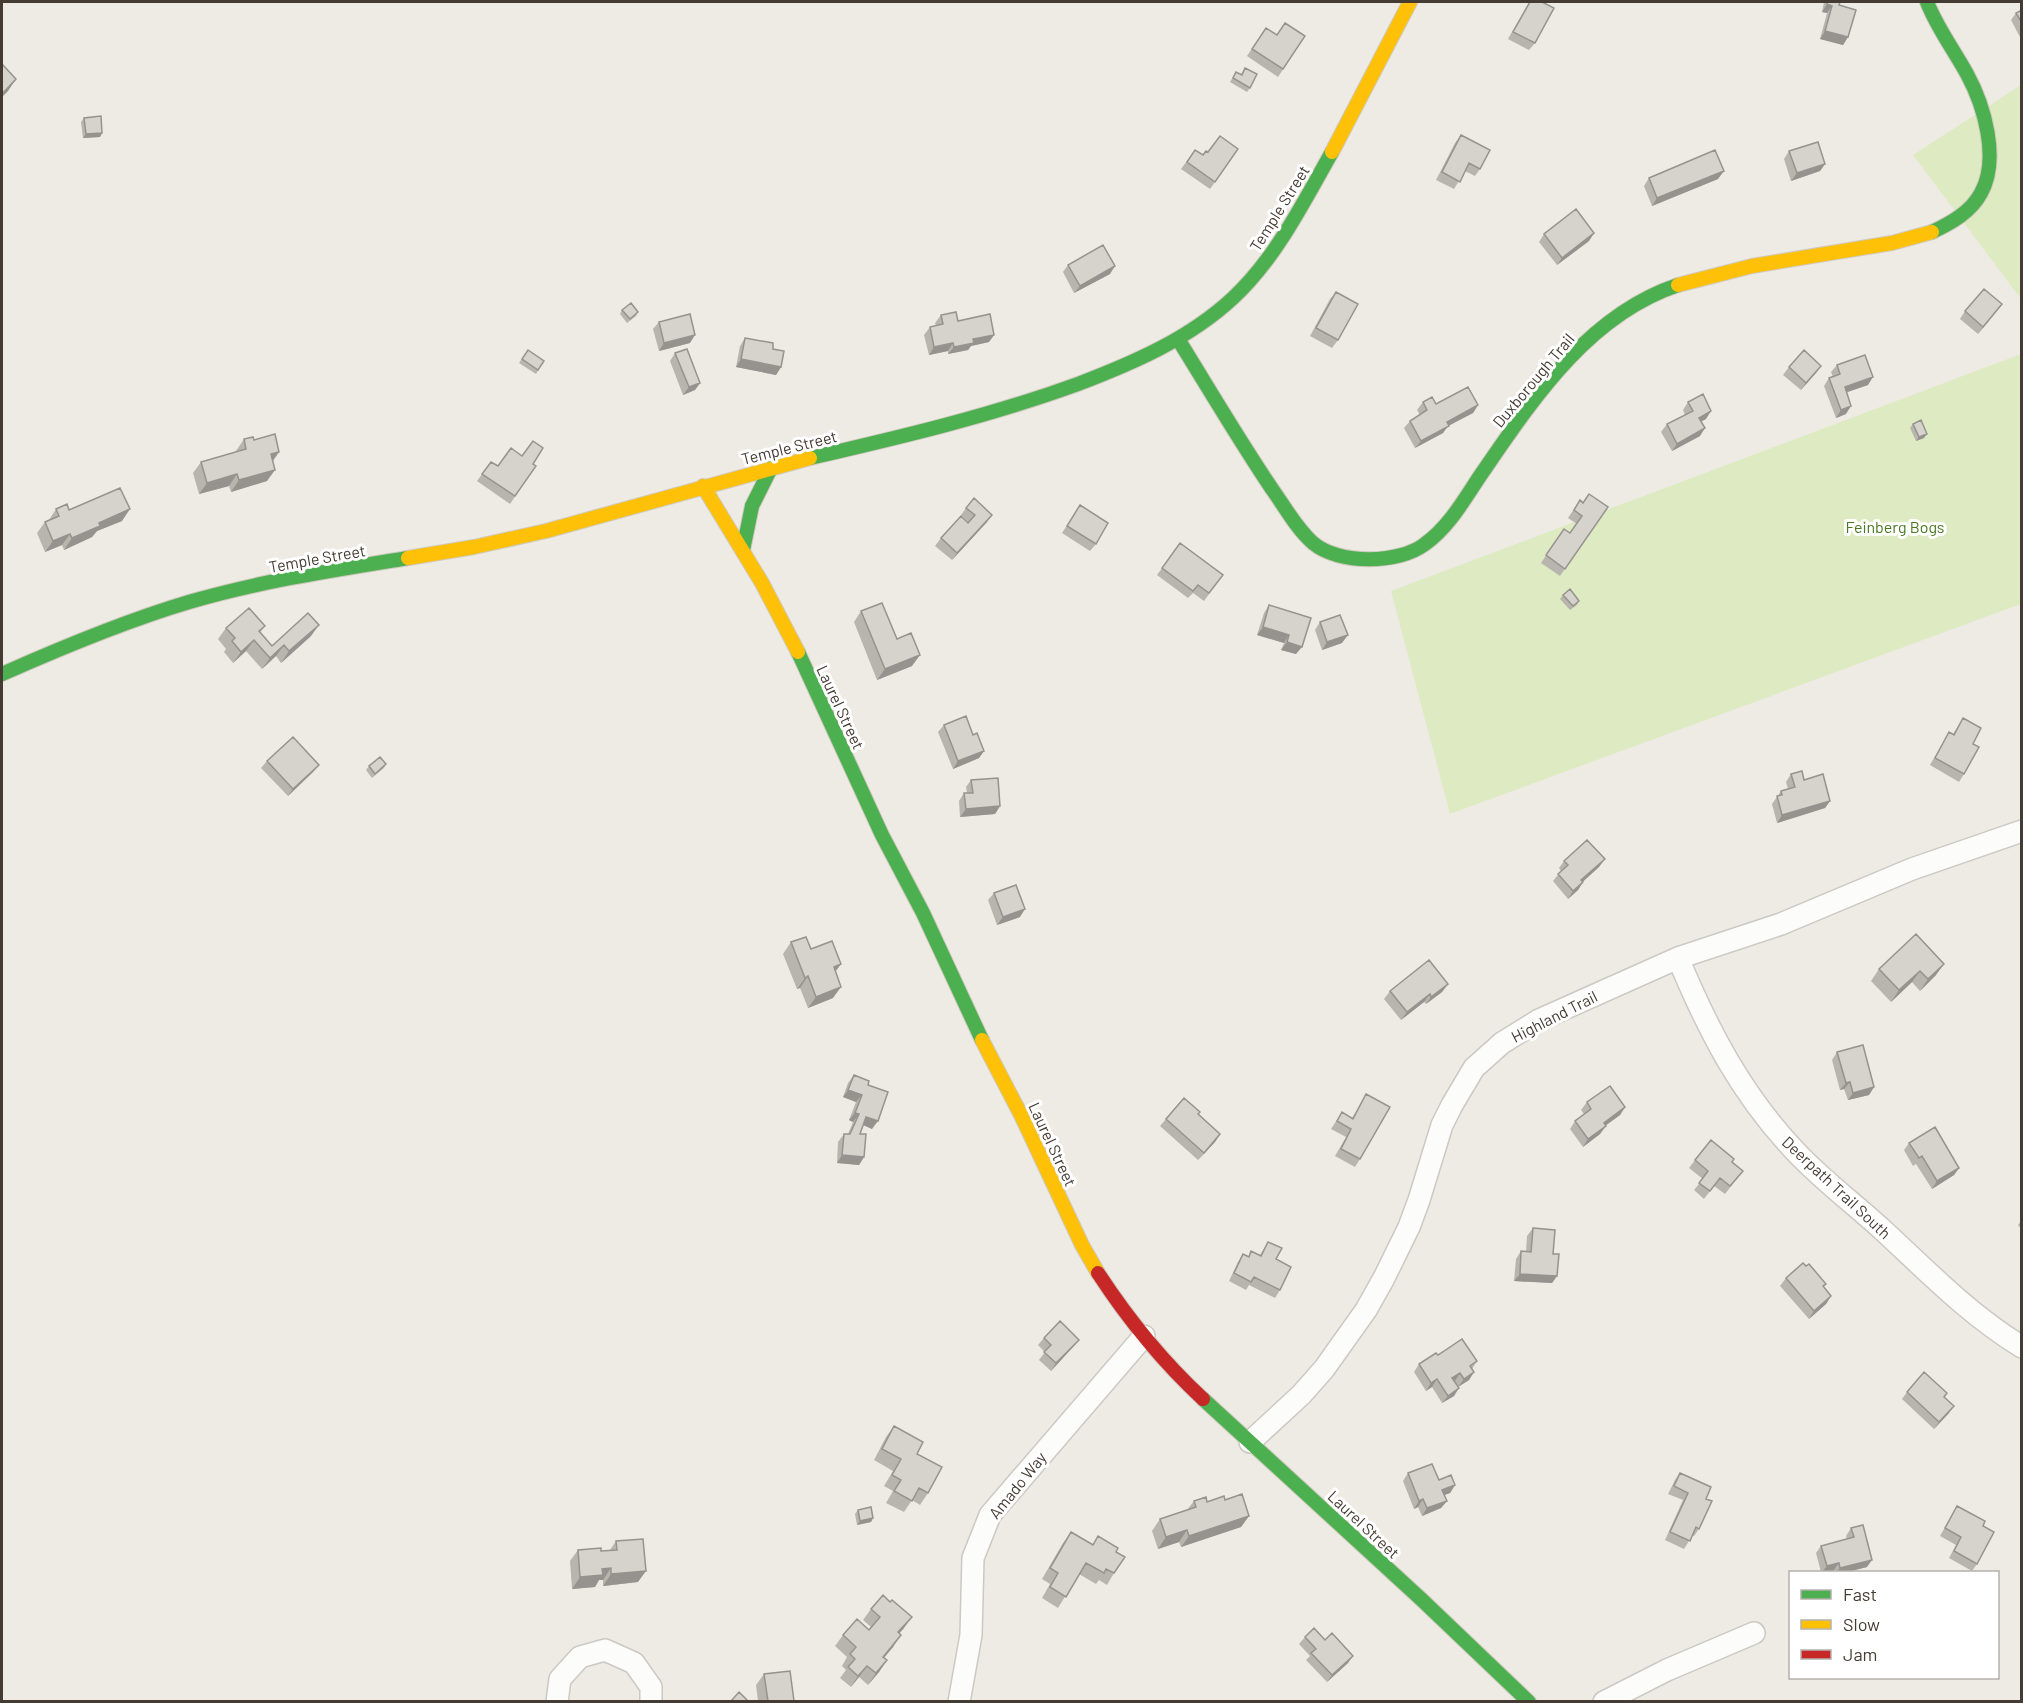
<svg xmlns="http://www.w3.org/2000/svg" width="2023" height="1703" font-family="Barlow,sans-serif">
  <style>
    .green { fill: #deeac2 }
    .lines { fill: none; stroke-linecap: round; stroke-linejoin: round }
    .street-casing { stroke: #ccc9c3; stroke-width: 24 }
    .fast-casing { stroke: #cfc9bd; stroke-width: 16 }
    .slow-casing { stroke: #cfc9bd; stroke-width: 16 }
    .jam-casing { stroke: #cfc9bd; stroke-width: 16 }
    .street { stroke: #fcfcfb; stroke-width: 21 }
    .fast { stroke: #4caf50; stroke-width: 14 }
    .slow { stroke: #ffc107; stroke-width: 14 }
    .jam { stroke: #c62828; stroke-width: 14 }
    .wall { fill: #b8b5af }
    .shaded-wall { fill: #96938f }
    .building { fill: #d6d2cc; stroke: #96938f; stroke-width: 1.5 }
    .labels { text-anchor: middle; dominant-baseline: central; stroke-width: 6; stroke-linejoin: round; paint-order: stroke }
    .street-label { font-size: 16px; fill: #443b32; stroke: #fff }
    .park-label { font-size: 16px; fill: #497822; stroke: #fff }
  </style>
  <rect width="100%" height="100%" fill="#eeebe5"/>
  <path class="green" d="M2021,85V299L1913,155Z
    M2021,354V604L1450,814L1391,591Z"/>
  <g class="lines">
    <defs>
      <path id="street" d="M1678,958C1708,1030 1741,1094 1795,1151C1823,1181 1856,1205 1886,1233C1930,1274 1970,1315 2022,1347
        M1250,1442L1301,1395L1324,1369L1366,1310L1384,1278L1409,1227L1419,1200L1442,1125L1452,1105L1474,1068L1502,1043L1539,1020L1678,958L1781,924L1912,869L2022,831
        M557,1702L560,1679L580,1657L605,1650L634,1663L651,1687V1702
        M959,1702L971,1635L973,1558L990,1515L1144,1336
        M1604,1702L1667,1670L1754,1633"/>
      <path id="fast" d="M1927,2C1937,28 1954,50 1967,74C1984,105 2000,159 1981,193C1971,212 1951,223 1932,232
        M1178,339C1209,389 1239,440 1272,489C1285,507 1296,528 1313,543C1339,565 1399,564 1425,544C1450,526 1465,498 1482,473C1533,399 1588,315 1678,285
        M810,458C901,437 990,416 1078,384C1133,363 1189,339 1233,298C1276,258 1303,203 1332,152
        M743,550L752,506L771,468
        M798,652L882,835L923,913L982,1040
        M2,674C63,647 125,621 189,602C261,581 334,570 408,558
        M1203,1399L1421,1599L1529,1702"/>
      <path id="slow" d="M1332,152L1410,2
        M1678,285L1752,266L1892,243L1932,232
        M703,486L762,583L798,652
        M408,558L474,547L546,531L810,458
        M982,1040L1021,1115L1082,1245L1098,1273"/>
      <path id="jam" d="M1098,1273C1128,1319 1163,1362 1203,1399"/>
    </defs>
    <use href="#street" class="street-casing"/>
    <use href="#fast" class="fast-casing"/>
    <use href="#slow" class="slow-casing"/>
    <use href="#jam" class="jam-casing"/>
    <use href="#street" class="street"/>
    <use href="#fast" class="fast"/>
    <use href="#slow" class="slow"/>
    <use href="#jam" class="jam"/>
  </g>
  <path class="wall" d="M1529,2H1542L1535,43L1529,50L1508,39Z
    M1824,2H1840L1839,5L1848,37L1843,45L1820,39L1827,13L1822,12Z
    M2022,10V41L2011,20L2016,13Z
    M1266,28L1277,35L1305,36L1278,77L1247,56Z
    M1245,68L1250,88L1247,92L1230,82L1236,72L1241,74Z
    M84,118L102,133L100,137L83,138L81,122Z
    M1461,135L1480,169L1475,176L1465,171L1454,189L1436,180L1455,143Z
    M1238,149L1210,189L1181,169L1195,150L1203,155L1208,152Z
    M1789,151L1825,164L1820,171L1791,181L1784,159Z
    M1649,178L1718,179L1652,206L1644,186Z
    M1594,233L1589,241L1557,265L1539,242L1544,234Z
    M1068,265L1110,274L1074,293L1063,272Z
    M1336,292L1338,340L1332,348L1310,336L1330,299Z
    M2002,304L1978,334L1960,319L1965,311Z
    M622,310L638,312L636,316L627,323L620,314Z
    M941,315L958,321L994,335L989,342L971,346L968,350L948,354V351L929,355L924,335L930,327L936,326L935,323Z
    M659,322L690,343L659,351L653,329Z
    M745,338L773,349L781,367L776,375L736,367L740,346Z
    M528,350L544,361L536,374L519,363Z
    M675,353L700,383L695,390L683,395L670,361Z
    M1837,365L1868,385L1846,392V414L1836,418L1824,386L1829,378L1833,377L1831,372Z
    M1821,366L1801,390L1783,375L1789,367Z
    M1423,402L1436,404L1478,405L1473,413L1448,426L1443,433L1415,448L1404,428L1410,421L1420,415L1417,410Z
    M1688,402L1706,419L1701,421L1700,436L1672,451L1661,432L1667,424L1685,415L1683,410Z
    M1913,424L1924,438L1916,441L1910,428Z
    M244,439L254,440L279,452L273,461L267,481L231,492L229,486L199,494L193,473L201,462L236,452V451Z
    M491,462L498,466L533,464L536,466L510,504L477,481Z
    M1580,500L1583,502L1608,507L1560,576L1541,563L1564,529L1570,533L1577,524L1568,518Z
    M1080,505L1096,544L1090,551L1062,533Z
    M966,508L987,522L952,560L935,546L941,538L968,522L961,515Z
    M56,509L69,510L122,521L97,531L92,537L64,550L62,545L45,552L37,533L45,522L49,520Z
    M1180,543L1223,575L1204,601L1193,593L1188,598L1157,575Z
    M1563,595L1579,601L1577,605L1570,610L1560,599Z
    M1269,605L1311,618L1296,654L1281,650L1284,643L1257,635L1264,613Z
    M861,611L897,639L912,666L877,680L854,622Z
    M1320,622L1342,643L1322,650L1315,630Z
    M265,626L260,633L272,646L311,636L281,663L276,656L262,669L246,651L233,663L224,652L226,649L218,639L226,628Z
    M1963,718L1973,744L1964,774L1959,782L1930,765L1949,732L1953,734Z
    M944,725L973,735L984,751L979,758L953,769L938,732Z
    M267,761L319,765L313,772L288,796L261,768Z
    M386,764L384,768L372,778L366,770L369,766Z
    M1791,774L1804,780L1830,801L1825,808L1777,823L1772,804L1781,791L1788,789L1786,782Z
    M971,780L1000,806L995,814L960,817L959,801L964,793H967L966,787Z
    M1564,861L1599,867L1582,882H1583L1578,890L1568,899L1553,881L1561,871L1559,868Z
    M994,893L1020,917L997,925L988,900Z
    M1916,934L1936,975L1920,991L1912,982L1891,1002L1871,981L1879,969Z
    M791,942L811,949L833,998L808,1008L800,988L797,989L783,954Z
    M1448,984L1442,992L1426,1004L1424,1002L1401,1020L1384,999L1390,991Z
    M1837,1052L1874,1087L1869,1095L1848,1100L1844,1089L1840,1090L1832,1060Z
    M854,1075L868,1085L872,1129L863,1125L860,1134L864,1157L859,1165L837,1163L838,1142L844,1134H848L853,1122L849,1120L856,1102L843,1097L848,1083Z
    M1366,1094L1360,1159L1355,1167L1335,1156L1346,1137L1331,1129L1342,1112L1352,1118Z
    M1587,1102L1625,1107L1620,1115L1605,1126L1600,1134L1583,1147L1570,1129L1575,1121L1584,1114L1581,1110Z
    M1199,1115L1220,1134L1215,1142L1198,1160L1160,1126L1166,1119Z
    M1909,1143L1959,1168L1954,1175L1932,1189L1916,1164L1913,1166L1904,1150Z
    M1695,1160L1732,1162L1743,1171L1725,1194L1714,1186L1704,1199L1694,1190L1703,1179L1689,1168Z
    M2022,1220V1230L2018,1225Z
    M1533,1228L1557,1276L1552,1283L1514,1281L1516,1259L1521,1251L1526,1252L1527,1236Z
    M1268,1242L1276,1259L1280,1290L1275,1298L1249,1285L1246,1290L1229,1281L1238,1262L1243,1254L1248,1257L1251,1251L1260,1255Z
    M1786,1278L1826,1284L1824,1287L1831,1296L1826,1304L1809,1319L1780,1286Z
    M1044,1338L1073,1347L1051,1371L1039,1360L1045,1352L1038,1345Z
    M1438,1355L1477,1361L1472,1369L1474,1372L1469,1380L1458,1387L1454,1396L1442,1403L1432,1387L1426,1391L1414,1372L1419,1364Z
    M1907,1392L1945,1397L1949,1413L1934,1429L1902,1399Z
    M894,1426L917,1454L928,1493L920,1505L912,1500L904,1512L886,1503L893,1491L884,1486L893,1471L874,1460L886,1437Z
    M1408,1473L1439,1480L1455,1485L1450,1493L1444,1495L1447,1501L1441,1508L1422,1516L1418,1507L1414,1509L1403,1481Z
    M1680,1473L1706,1499L1699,1529L1694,1536H1692L1684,1549L1665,1540L1683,1500L1668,1494L1675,1480Z
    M1225,1500L1249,1516L1241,1527L1181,1547L1179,1542L1158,1549L1152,1531L1160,1519L1187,1510L1194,1501L1207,1502Z
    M1957,1506L1983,1526L1977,1564L1972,1571L1949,1558L1956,1545L1940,1536Z
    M858,1510L873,1518L871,1522L857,1525L855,1514Z
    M1851,1528L1867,1567L1847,1572H1834L1833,1571L1821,1572L1816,1553L1821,1546L1847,1539L1846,1536Z
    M1071,1532L1093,1544L1098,1536L1116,1552L1114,1573L1107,1585L1099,1580L1096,1584L1079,1574L1058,1608L1042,1598L1050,1584L1042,1579L1063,1543Z
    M616,1541L638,1582L603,1586V1580H599L595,1587L572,1589L570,1561L578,1550L601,1551L610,1550Z
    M871,1609L904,1628L899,1633L893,1647L884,1658L887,1660L879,1672L868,1685L859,1677L851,1687L840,1678L846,1670L842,1666L847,1657L835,1646L843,1635L869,1630L871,1627L863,1620Z
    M1305,1637L1348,1663L1327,1682L1306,1660L1310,1656L1299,1644Z
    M764,1674L794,1701H758L756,1685Z"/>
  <path class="shaded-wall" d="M1827,4L1832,6L1827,13L1822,12Z
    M1825,31L1848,37L1843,45L1820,39Z
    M16,79L8,91L2,97V94Z
    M102,133L100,137L83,138L86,134Z
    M1825,164L1820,171L1791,181L1797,173Z
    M1724,171L1718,179L1652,206L1657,198Z
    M1594,233L1589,241L1557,265L1562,258Z
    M1115,266L1110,274L1074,293L1080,286Z
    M2002,304L1996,312L1978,334L1983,327Z
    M695,335L690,343L659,351L664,343Z
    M994,335L989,342L971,346L968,350L948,354L954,347L973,339Z
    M953,343L948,351L929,355L934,347Z
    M741,359L781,367L776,375L736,367Z
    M1821,366L1816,373L1801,390L1806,383Z
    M1873,377L1868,385L1839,395L1845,387Z
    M700,383L695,390L683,395L689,387Z
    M1478,405L1473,413L1448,426L1443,433L1415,448L1421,441L1447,422Z
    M1851,406L1846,414L1836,418L1841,410Z
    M1711,411L1706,419L1693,426L1699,418Z
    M1705,428L1700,436L1672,451L1677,444Z
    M1927,434L1924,438L1916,441L1919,437Z
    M279,452L271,463V454Z
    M275,470L267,481L231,492L239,480Z
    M237,474L229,486L199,494L207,483Z
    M130,509L122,521L97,531L92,537L64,550L72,538L99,523Z
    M992,515L987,522L952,560L957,553Z
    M70,534L62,545L45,552L53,541Z
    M319,625L311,636L281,663L289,651Z
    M1263,627L1289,635L1284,643L1257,635Z
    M1348,635L1342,643L1322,650L1327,642Z
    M254,640L246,651L233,663L241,652Z
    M1287,642L1302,647L1296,654L1281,650Z
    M284,645L276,656L262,669L270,658Z
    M920,655L912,666L877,680L885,669Z
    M984,751L979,758L953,769L958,761Z
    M319,765L313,772L288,796L293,789Z
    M1830,801L1825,808L1777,823L1782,815Z
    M1000,806L995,814L960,817L966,809Z
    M1605,859L1599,867L1576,888L1581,880Z
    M1583,882L1578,890L1568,899L1573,891Z
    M1025,909L1020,917L997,925L1003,917Z
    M841,964L833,975L834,967Z
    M1944,964L1936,975L1920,991L1928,979Z
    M1920,971L1912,982L1891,1002L1899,990Z
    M808,976L800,988L797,989L805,978Z
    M1448,984L1442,992L1426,1004L1431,997Z
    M841,987L833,998L808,1008L816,997Z
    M1430,994L1424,1002L1401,1020L1407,1012Z
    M1850,1082L1844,1089L1840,1090L1846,1083Z
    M1874,1087L1869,1095L1848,1100L1853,1093Z
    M848,1090L862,1095L856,1102L843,1097Z
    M1625,1107L1620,1115L1598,1131L1604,1123Z
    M855,1113L859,1114L853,1122L849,1120Z
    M866,1117L878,1121L872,1129L861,1124Z
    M1606,1126L1600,1134L1583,1147L1588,1139Z
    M1220,1134L1215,1142L1198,1160L1204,1153Z
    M842,1155L864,1157L859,1165L837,1163Z
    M1959,1168L1954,1175L1932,1189L1937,1181Z
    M1520,1274L1557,1276L1552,1283L1514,1281Z
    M1831,1296L1826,1304L1809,1319L1814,1311Z
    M1079,1340L1073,1347L1051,1371L1056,1363Z
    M1474,1372L1469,1380L1458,1387L1464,1379Z
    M1460,1373L1455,1381L1452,1378Z
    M1437,1379L1432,1387L1426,1391L1431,1383Z
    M1459,1388L1454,1396L1442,1403L1448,1396Z
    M1954,1406L1949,1413L1934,1429L1939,1422Z
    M1455,1485L1450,1493L1437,1498L1442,1490Z
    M1423,1499L1418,1507L1414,1509L1419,1501Z
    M1447,1501L1441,1508L1422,1516L1427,1508Z
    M1249,1516L1241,1527L1181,1547L1189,1536Z
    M873,1518L871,1522L857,1525L860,1521Z
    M1187,1530L1179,1542L1158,1549L1166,1537Z
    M1872,1560L1867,1567L1847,1572H1837L1840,1568Z
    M1839,1563L1833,1571L1822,1572L1827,1566Z
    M611,1568L603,1580H599L595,1587L572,1589L580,1577L602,1569Z
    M646,1571L638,1582L603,1586L611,1574Z
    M912,1617L904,1628L890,1644L898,1632Z
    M901,1635L893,1647L875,1668L883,1657Z
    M1353,1656L1348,1663L1327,1682L1332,1675Z
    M887,1660L879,1672L868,1685L876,1673Z
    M867,1666L859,1677L851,1687L858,1676Z"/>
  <path class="building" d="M1530,2H1542L1554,8L1535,43L1513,32Z
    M1828,2H1840L1839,5L1856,10L1848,37L1825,31L1832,6L1827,4Z
    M2022,10V23L2016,13Z
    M1285,23L1305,36L1283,69L1252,49L1266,28L1277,35Z
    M2,64L16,79L2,94Z
    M1245,68L1257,74L1250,88L1233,78L1236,72L1242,75Z
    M101,116L102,133L86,134L84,118Z
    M1461,135L1490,150L1480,169L1469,163L1460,182L1442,172Z
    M1220,136L1238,149L1215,182L1187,162L1195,150L1203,155L1206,151L1208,152Z
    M1818,142L1825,164L1797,173L1789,151Z
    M1715,150L1724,171L1657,198L1649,178Z
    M1576,209L1594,233L1562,258L1544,234Z
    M1103,245L1115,266L1080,286L1068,265Z
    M1984,289L2002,304L1983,327L1965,311Z
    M1336,292L1358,304L1338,340L1316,328Z
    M631,303L638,312L630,319L622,310Z
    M956,312L958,321L990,314L994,335L973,339L974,343L954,347L953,343L934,347L930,327L943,324L941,315Z
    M690,314L695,335L664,343L659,322Z
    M745,338L773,343V349L784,351L781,367L741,359Z
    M687,349L700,383L689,387L675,353Z
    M528,350L544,361L538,370L522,359Z
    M1804,350L1821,366L1806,383L1789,367Z
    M1865,355L1873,377L1845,387L1851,406L1841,410L1829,378L1840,374L1837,365Z
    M1468,387L1478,405L1447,422L1449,426L1421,441L1410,421L1427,410L1423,402L1432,397L1436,404Z
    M1703,394L1711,411L1699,418L1705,428L1677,444L1667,424L1693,411L1688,402Z
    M1921,420L1927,434L1919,437L1913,424Z
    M275,434L279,452L271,454L275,470L239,480L237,474L207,483L201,462L246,449L244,439L253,437L254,440Z
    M533,441L543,448L533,464L536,466L515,496L482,474L491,462L498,466L511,448L522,456Z
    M120,488L130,509L99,523L100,526L72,538L70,534L53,541L45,522L59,516L56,509L67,504L69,510Z
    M1589,494L1608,507L1565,569L1546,555L1564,529L1570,533L1582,516L1574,510L1580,500L1583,503Z
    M974,498L992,515L957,553L941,538L961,516L968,523L975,515L966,508Z
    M1080,505L1108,523L1096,544L1067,526Z
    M1180,543L1223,575L1209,593L1198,585L1193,591L1162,568Z
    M1570,589L1579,601L1573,606L1563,595Z
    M882,603L897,639L911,633L920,655L885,669L861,611Z
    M1269,605L1311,618L1302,647L1287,642L1289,635L1263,627Z
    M249,608L265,626L259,631L272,646L308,613L319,625L289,651L284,645L270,658L254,640L241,652L232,641L235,638L226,628Z
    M1340,615L1348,635L1327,642L1320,622Z
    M966,716L973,735L977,733L984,751L958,761L944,725Z
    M1963,718L1981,728L1973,744L1979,747L1964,774L1935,758L1949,732L1954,735Z
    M293,737L319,765L293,789L267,761Z
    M380,757L386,764L375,774L369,766Z
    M1802,771L1804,780L1823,774L1830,801L1782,815L1777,796L1782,795L1781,791L1795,787L1791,774Z
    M998,778L1000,806L966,809L964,793H973L971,780Z
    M1587,840L1605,859L1581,880L1583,882L1573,891L1558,874L1568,865L1564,861Z
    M1016,885L1025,909L1003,917L994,893Z
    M1916,934L1944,964L1928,979L1920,971L1899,990L1879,969Z
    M806,937L811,949L832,941L841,964L834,967L841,987L816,997L808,976L805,978L791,942Z
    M1429,960L1448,984L1431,997L1430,994L1407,1012L1390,991Z
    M1863,1045L1874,1087L1853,1093L1850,1082L1846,1083L1837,1052Z
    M854,1075L869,1081L868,1085L888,1092L878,1121L866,1117L860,1134H866L864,1157L842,1155L844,1134H850L859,1114L855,1113L862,1095L848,1090Z
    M1610,1086L1625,1107L1604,1123L1606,1126L1588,1139L1575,1121L1591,1109L1587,1102Z
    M1366,1094L1390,1107L1360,1159L1341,1149L1351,1129L1337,1121L1342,1112L1353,1119Z
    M1184,1098L1200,1112L1198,1114L1220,1134L1204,1153L1166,1119Z
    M1935,1127L1959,1168L1937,1181L1922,1156L1919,1158L1909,1143Z
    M1711,1140L1734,1159L1732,1162L1743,1171L1730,1186L1720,1178L1710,1191L1699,1183L1708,1171L1695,1160Z
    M1533,1228L1555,1230L1553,1254H1559L1557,1276L1520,1274L1521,1251L1531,1252Z
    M1268,1242L1282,1248L1276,1259L1291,1267L1280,1290L1254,1277L1251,1282L1234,1273L1243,1254L1249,1257L1251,1251L1261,1256Z
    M1803,1263L1806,1266L1809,1264L1826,1284L1823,1286L1831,1296L1814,1311L1786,1278Z
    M1060,1321L1079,1340L1056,1363L1044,1352L1051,1345L1044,1338Z
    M1462,1339L1477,1361L1470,1366L1474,1372L1464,1379L1460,1373L1452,1378L1459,1388L1448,1396L1437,1379L1431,1383L1419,1364L1436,1353L1438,1355Z
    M1924,1372L1947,1393L1944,1397L1954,1406L1939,1422L1907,1392Z
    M894,1426L923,1442L917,1454L942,1467L928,1493L919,1488L912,1501L894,1491L901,1480L892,1475L901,1459L882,1449Z
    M1432,1464L1439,1480L1451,1475L1455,1485L1442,1490L1447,1501L1427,1508L1423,1499L1419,1501L1408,1473Z
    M1680,1473L1711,1487L1706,1499L1712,1501L1699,1529L1696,1527L1690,1541L1670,1532L1688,1493L1674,1486Z
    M1242,1494L1249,1516L1189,1536L1187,1530L1166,1537L1160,1519L1196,1507L1194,1501L1206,1497L1207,1502L1224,1496L1225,1500Z
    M1957,1506L1985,1521L1983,1526L1994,1532L1977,1564L1954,1551L1961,1537L1945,1528Z
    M871,1507L873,1518L860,1521L858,1510Z
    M1863,1525L1872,1560L1840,1568L1839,1563L1827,1566L1821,1546L1854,1537L1851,1528Z
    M1071,1532L1093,1545L1098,1536L1118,1548L1116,1552L1125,1557L1114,1573L1106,1569L1104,1573L1086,1563L1066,1597L1050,1587L1058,1573L1050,1568Z
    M643,1539L646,1571L611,1574V1568L602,1569L603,1575L580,1577L578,1550L601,1548V1551L617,1550L616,1541Z
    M883,1595L890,1602L892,1600L912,1617L898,1632L901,1635L883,1657L887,1660L876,1673L867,1666L858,1676L848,1667L855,1659L850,1654L856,1647L843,1635L857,1619L869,1630L880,1617L871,1609Z
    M1314,1628L1325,1640L1332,1633L1353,1656L1332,1675L1311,1653L1316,1649L1305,1637Z
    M790,1671L794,1701H768L764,1674Z
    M739,1692L748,1701H731Z"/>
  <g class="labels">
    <g class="street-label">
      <text transform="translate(1279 208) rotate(-58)">Temple Street</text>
      <text transform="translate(1533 380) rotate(-50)">Duxborough Trail</text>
      <text transform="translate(789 447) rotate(-14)">Temple Street</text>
      <text transform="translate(317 558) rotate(-10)">Temple Street</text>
      <text transform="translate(841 707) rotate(65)">Laurel Street</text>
      <text transform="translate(1554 1016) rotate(-27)">Highland Trail</text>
      <text transform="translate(1053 1144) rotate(65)">Laurel Street</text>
      <text transform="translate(1837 1187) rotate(43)">Deerpath Trail South</text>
      <text transform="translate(1017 1485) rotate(-51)">Amado Way</text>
      <text transform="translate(1364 1524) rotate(43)">Laurel Street</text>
    </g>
    <g class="park-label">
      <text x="1895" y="526">Feinberg Bogs</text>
    </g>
  </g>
  <rect width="2023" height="1703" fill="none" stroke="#443b32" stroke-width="6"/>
  <rect x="1789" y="1571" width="210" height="108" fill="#ffffff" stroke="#b4b1ad" stroke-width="1.5"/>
  <rect x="1801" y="1590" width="30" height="9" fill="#4caf50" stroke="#b4b1ad" stroke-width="1.5"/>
  <text x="1843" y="1601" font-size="18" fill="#443b32">Fast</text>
  <rect x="1801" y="1620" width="30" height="9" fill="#ffc107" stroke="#b4b1ad" stroke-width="1.5"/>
  <text x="1843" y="1631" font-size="18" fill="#443b32">Slow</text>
  <rect x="1801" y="1650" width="30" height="9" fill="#c62828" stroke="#b4b1ad" stroke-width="1.5"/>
  <text x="1843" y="1661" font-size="18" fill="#443b32">Jam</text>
</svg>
